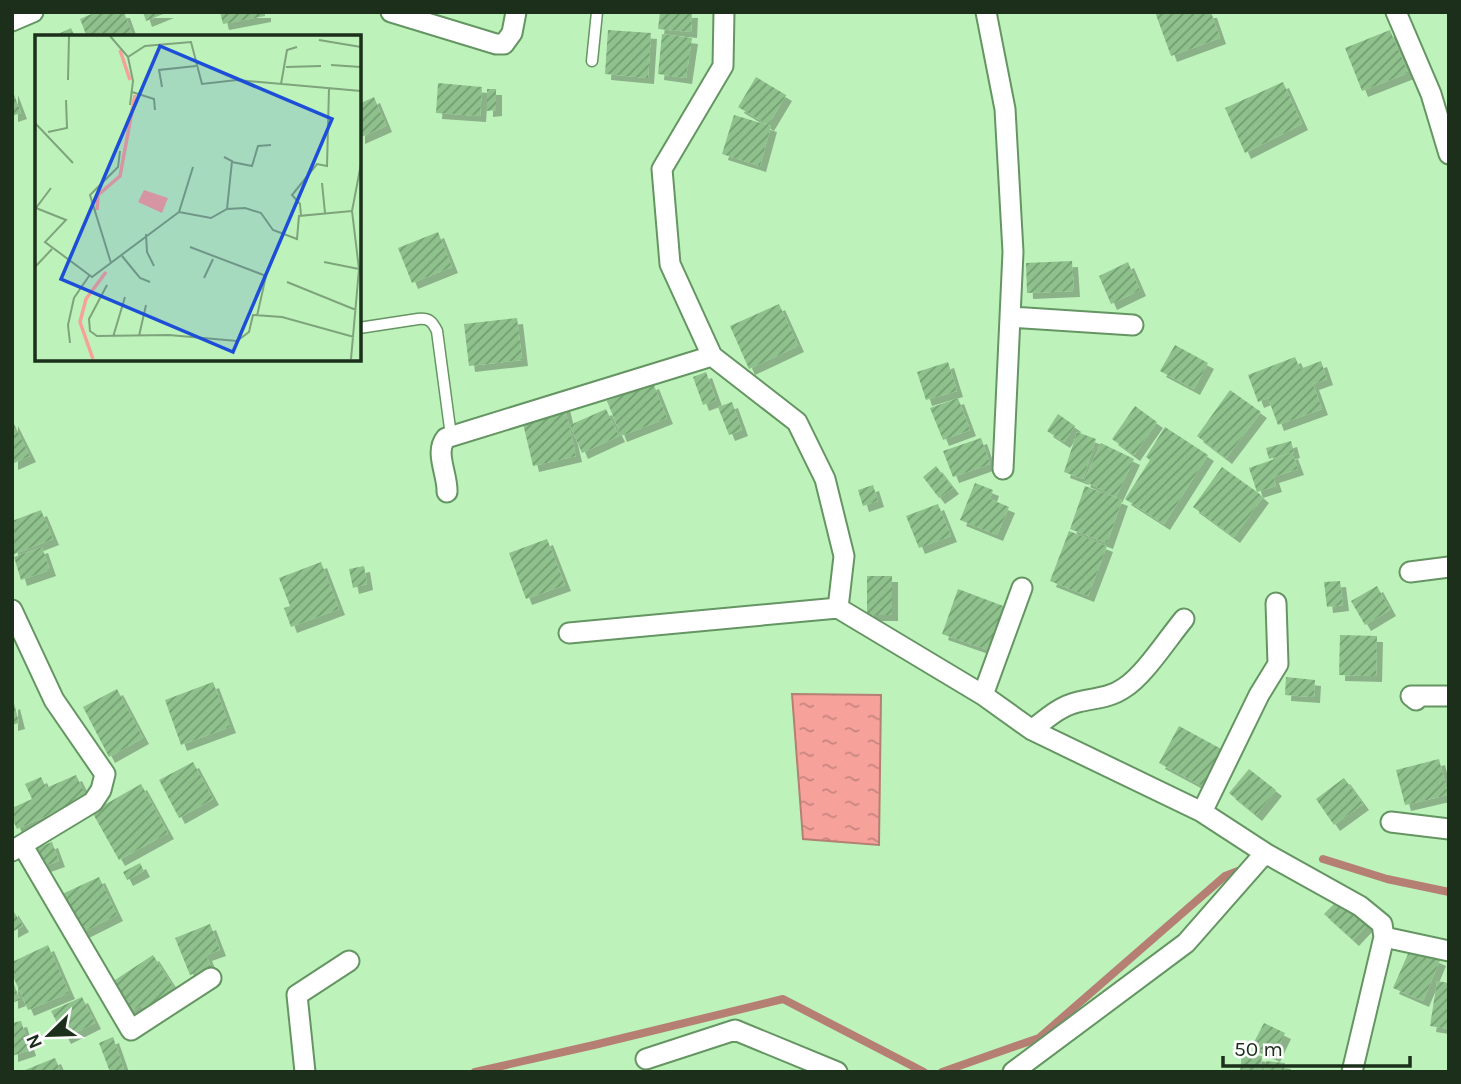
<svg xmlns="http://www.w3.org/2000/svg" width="1461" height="1084" font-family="Karla,sans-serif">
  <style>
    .water { fill: url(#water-ripples); stroke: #b57f74; stroke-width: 2 }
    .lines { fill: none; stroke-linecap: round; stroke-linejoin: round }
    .stream { stroke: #b57f74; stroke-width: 8 }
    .building { fill: url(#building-hatch); filter: url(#shadow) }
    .lane-casing { stroke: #659563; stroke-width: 13 }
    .street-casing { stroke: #659563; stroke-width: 23 }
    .lane { stroke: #fff; stroke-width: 10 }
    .street { stroke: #fff; stroke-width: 19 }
    .inset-river { fill: none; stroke: #f7a19b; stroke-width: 3.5 }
    .inset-road { fill: none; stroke: #7da47b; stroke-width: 2 }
    .view { fill: #1d4ed8; fill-opacity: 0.15; stroke: #1d4ed8; stroke-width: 3.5 }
    .inset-edge { fill: none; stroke: #1b2f1a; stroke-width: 3.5 }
  </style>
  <defs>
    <pattern id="water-ripples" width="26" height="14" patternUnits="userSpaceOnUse" patternTransform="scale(1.75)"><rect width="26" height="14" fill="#f7a19b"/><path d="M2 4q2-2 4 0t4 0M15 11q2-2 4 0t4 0" fill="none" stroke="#c7847e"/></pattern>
    <pattern id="building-hatch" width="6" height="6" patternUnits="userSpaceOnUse" patternTransform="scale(1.75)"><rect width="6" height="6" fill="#8ec18c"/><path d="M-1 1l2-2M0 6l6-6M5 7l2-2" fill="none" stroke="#739d72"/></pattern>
    <filter id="shadow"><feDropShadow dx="6" dy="6" stdDeviation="0" flood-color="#0004"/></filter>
  </defs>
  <rect width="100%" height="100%" fill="#bef2bb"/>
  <path class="water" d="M792,694L881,695L879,845L803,839Z"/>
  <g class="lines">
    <path class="stream" d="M1323,859L1387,879L1449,892
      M475,1072L594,1045L783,999L924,1072
      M942,1072L1039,1038L1225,876L1238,871"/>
  </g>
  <path class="building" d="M96,12H124L133,37H87L80,19Z
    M143,12H168L146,21Z
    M220,12H265V16L223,24Z
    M660,12H692L691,32L658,29Z
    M1155,12H1211L1220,38L1171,56Z
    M71,28L75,37H52Z
    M608,30L651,33L648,78L605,74Z
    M1390,30L1408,73L1362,91L1345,48Z
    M662,34L692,38L686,78L658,74Z
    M756,77L786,95L768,125L738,107Z
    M1283,82L1302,124L1245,153L1225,108Z
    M438,83L482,87L480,116L436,113Z
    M12,89L21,113L12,116Z
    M487,89H496V110L487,111Z
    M374,97L386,126L359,138V104Z
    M734,115L771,126L760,166L722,154Z
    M438,232L452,267L412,283L398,248Z
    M1072,261L1074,291L1027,293L1026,263Z
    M1128,262L1140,290L1111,304L1099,276Z
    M779,304L798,346L749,369L730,326Z
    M517,318L522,360L469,366L464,324Z
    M1175,345L1208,363L1194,389L1160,371Z
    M1295,357L1300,369L1321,361L1327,379L1313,384L1322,409L1278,425L1268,398L1258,402L1248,375Z
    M948,362L957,391L926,400L917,372Z
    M706,372L716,400L703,405L693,377Z
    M653,383L667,418L621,436L607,401Z
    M1230,390L1261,412L1226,458L1197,436Z
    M958,398L970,430L943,440L930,408Z
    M732,402L742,430L729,435L718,407Z
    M564,404L576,456L533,466L521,415Z
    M1135,406L1157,422L1134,455L1112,439Z
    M606,409L619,436L582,453L570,425Z
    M1058,414L1075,426L1064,442L1047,431Z
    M12,420L30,456L12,464Z
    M1165,427L1208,455L1164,524L1125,499L1150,460L1146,457Z
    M1077,432L1096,439L1083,479L1064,472Z
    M981,438L990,464L953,477L943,451Z
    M1291,441L1294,452L1269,459L1266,448Z
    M1101,443L1134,459L1116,497L1084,481Z
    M1292,453L1298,469L1273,477L1276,486L1257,492L1263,497L1234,537L1193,507L1222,467L1257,492L1249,468Z
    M936,466L953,488L939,498L923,477Z
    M975,483L993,490L990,499L1009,507L997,535L960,520Z
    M873,485L878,501L863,506L858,490Z
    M1085,486L1122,500L1107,543L1070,529Z
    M938,504L951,536L919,548L906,516Z
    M41,510L53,539L12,555V521Z
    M1069,531L1107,546L1088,596L1050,581Z
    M547,539L565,585L526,599L509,553Z
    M42,547L50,570L21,580L14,557Z
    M321,562L339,609L291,627L284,608L290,606L279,578Z
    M364,566L367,584L353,588L349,569Z
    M867,576H892V615H867Z
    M1340,581L1343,605L1327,607L1324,582Z
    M1377,586L1390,610L1365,625L1351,601Z
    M958,589L1006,607L991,651L942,634Z
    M1340,635L1377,636L1376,676L1339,675Z
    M1286,677L1315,680L1314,697L1285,695Z
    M213,682L230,727L181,745L165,700Z
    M117,689L143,738L109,757L83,707Z
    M14,703L19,723L12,725V704Z
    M1179,726L1225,751L1206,788L1159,763Z
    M1439,759L1448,795L1405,805L1396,770Z
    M193,762L213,799L179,818L159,780Z
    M1249,769L1276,790L1256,815L1229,793Z
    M76,775L87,798L17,829L12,818V808L32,799L25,784L41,777L46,788Z
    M1344,778L1363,804L1334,825L1316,799Z
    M141,784L168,833L119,860L92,812Z
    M52,842L59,861L42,867L34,849Z
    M140,863L144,871L127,880L123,872Z
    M99,877L117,915L79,934L60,895Z
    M1339,899L1367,925L1353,940L1324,914Z
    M12,909L23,926L12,932Z
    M210,924L220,950L206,955L211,967L190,975L175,938Z
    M48,945L69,993L28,1010L12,974V962Z
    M1411,947L1440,960L1423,1001L1393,988Z
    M153,955L178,994L147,1014L141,1005L128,1013L109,984Z
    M12,979L20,1000L12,1003Z
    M1437,981L1449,983V1029L1430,1026Z
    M82,997L95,1023L65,1038L51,1011Z
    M21,1021L30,1050L12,1056V1023Z
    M1264,1023L1285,1033L1274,1056L1252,1046Z
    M113,1037L124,1069L117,1072H110L99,1043Z
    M1242,1054L1262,1056L1260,1072H1240Z
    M55,1058L61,1072H20Z
    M1266,1061L1285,1063L1284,1072H1264Z"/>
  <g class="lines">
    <defs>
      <path id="lane" d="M592,61L597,12
        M359,328L418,319C429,318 432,321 437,331L451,436"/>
      <path id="street" d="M391,12L496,44H504L512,33L516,12
        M724,12L723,66L662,169L670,264L712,356L797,422L825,479L844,556L838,608L983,695L1032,730L1202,812L1265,853L1360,906L1382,924L1384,937L1352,1072
        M986,12L1005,109L1013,252L1003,469
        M1396,12L1431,94L1449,154
        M12,21L33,12
        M1010,317L1133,325
        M447,492C448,475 434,452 446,438L712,356
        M1410,572L1449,567
        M12,610L54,700L105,774L101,790L93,802L12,851
        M569,633L838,608
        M983,695L1022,588
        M1416,700L1411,696H1449
        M1032,730C1046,719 1060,706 1078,702C1094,698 1110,698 1124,688C1144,676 1168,638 1184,619
        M1202,812L1259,695L1278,664L1276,603
        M1391,822L1449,829
        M23,846L131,1030L211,978
        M1384,937L1449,951
        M646,1059L735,1030L837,1072
        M305,1072L297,995L349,961
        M1013,1072L1186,943L1265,853"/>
    </defs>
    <use href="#lane" class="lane-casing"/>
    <use href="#street" class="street-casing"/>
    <use href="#lane" class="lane"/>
    <use href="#street" class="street"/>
  </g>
  <g transform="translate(35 35)">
    <rect width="326" height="326" fill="#bef2bb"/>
    <path d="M109,155L133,163L127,178L103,167Z" fill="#f7a19b"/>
    <path class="inset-river" d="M85,15L95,45M62,175L63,160L85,141L100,60M58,324L45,287L51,264L71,237"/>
    <path class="inset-road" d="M75,1L93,22L110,11L156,7L167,49L202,45L326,56M284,5L326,12M93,22L98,46L95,70M296,30L326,32M251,32L286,31M33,45L34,1M246,49L252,15L262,12M127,52L124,35L161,31M97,57L119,64L120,75M0,88L38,128M13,97L32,93L31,65M189,122L197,126L192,174M197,127L217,131L223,111L236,110M287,148L290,178M16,153L1,173L31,185L10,207L57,242L144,177L176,183L192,174L210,173L226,178L238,195L262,204L264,181L317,176M144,177L158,132M266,181L265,169L257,160L282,129L292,131L294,53M111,199L112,217L119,231M155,212L231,241L222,281M87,221L105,243L115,247M289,227L324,234M76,228L55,160L83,132L85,116M0,232L17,214M169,243L178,224M252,247L321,275M72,250L54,284L55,296L62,301L134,300L202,306L214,297L218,280L247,282L319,302M104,301L111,270M78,302L90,262M35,308L33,290L39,263L54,241M316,324L324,234L317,176L326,129"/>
    <path class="view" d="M125,11L297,84L198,317L26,244Z"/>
    <rect width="326" height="326" class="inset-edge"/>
  </g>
  <rect width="1461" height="1084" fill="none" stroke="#1b2f1a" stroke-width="28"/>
  <g transform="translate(49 1035) rotate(247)" stroke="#ffffff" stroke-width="5" paint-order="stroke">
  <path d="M0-5L12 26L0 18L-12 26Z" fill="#1b2f1a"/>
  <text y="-10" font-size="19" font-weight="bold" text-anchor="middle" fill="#1b2f1a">N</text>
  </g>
  <path d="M1223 1056v10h187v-10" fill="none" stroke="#1b2f1a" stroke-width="3.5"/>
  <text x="1234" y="1056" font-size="21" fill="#1b2f1a" stroke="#ffffff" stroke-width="5" paint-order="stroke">50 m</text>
</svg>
